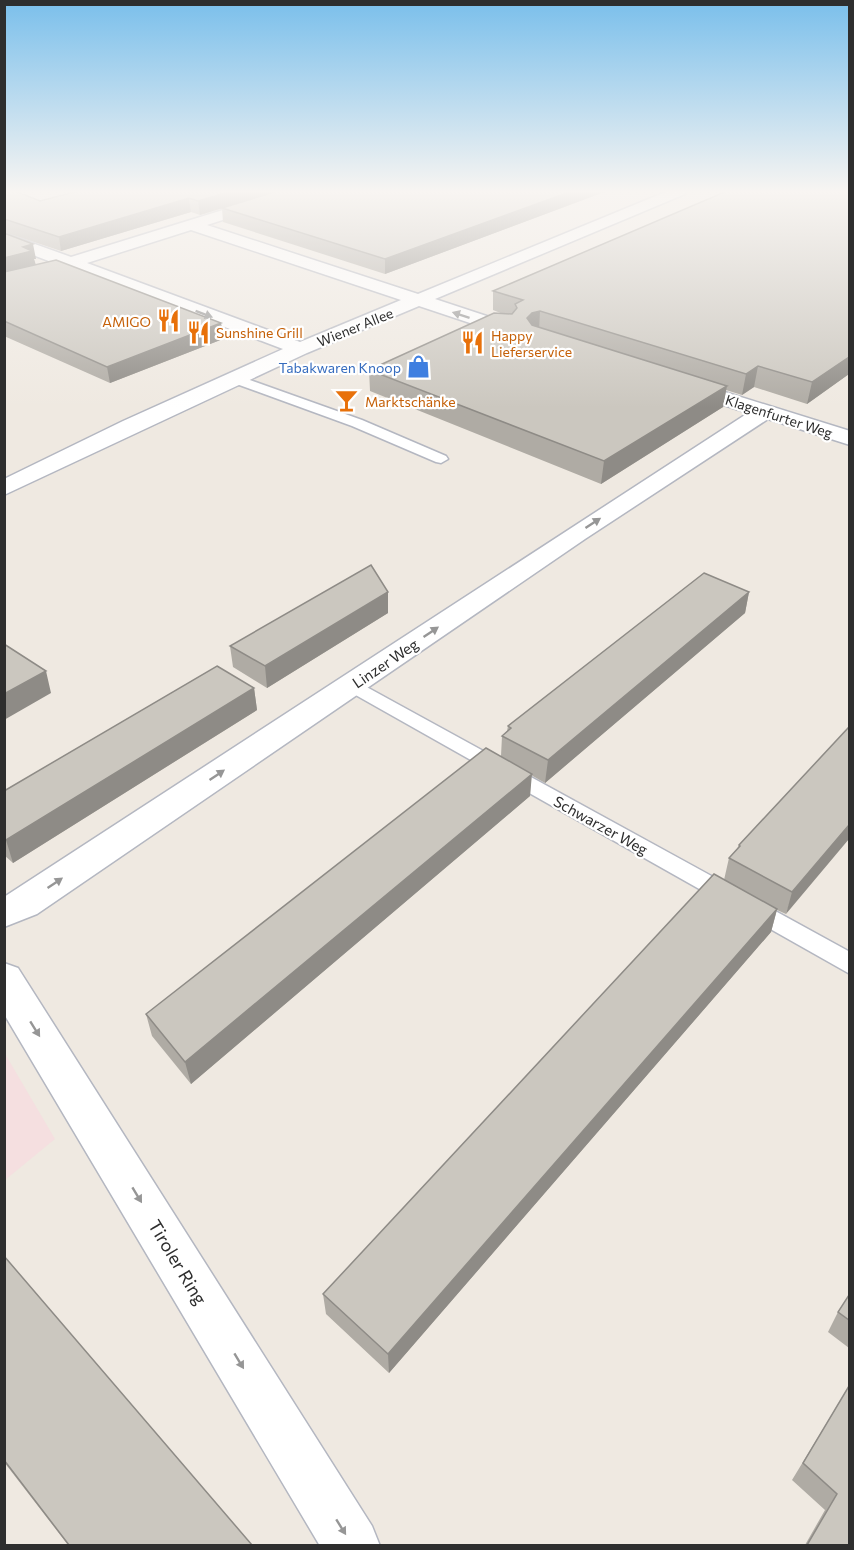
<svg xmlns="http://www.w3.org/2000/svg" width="854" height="1550" font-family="Commissioner,sans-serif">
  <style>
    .medical { fill: #f5dfe0 }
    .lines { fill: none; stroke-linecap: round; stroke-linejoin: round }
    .lane-casing { stroke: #b4b7c1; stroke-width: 3 }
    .street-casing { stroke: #b4b7c1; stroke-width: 3 }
    .lane { fill: #fff; fill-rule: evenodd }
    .street { fill: #fff; fill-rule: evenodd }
    .wall { fill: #afaba4 }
    .shaded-wall { fill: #8e8b86 }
    .building { fill: #cbc7bf; stroke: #8e8b86; stroke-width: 1.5 }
    .oneway { fill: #969696 }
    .labels { text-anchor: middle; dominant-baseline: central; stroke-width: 4.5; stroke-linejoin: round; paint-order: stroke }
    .far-food-label { font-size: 14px; fill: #c56008; stroke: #fff; text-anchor: start }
    .far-street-label { font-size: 14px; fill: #2e2e2e; stroke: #fff }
    .far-shop-label { font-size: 14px; fill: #366cbe; stroke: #fff; text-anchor: end }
    .street-label { font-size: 15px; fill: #2e2e2e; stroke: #fff }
    .near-street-label { font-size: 18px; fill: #2e2e2e; stroke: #fff }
  </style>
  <rect width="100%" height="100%" fill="#efe9e1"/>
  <path class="medical" d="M4,1052L55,1139L5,1180H4Z"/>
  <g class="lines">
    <defs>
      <path id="lane" d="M236,375L362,420L446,456L448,459L441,463L436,462L352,426L231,382L229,379L231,376Z
        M352,679L850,952V974L345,689L342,685L345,681Z"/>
      <path id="street" d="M284,191H305L303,194L207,225L418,294L668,191H687L685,194L435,299L511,324L514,328L511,332H497L419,306L307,353L4,495V479L123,421L283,349L70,269L4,287V276L54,263L4,244V233L71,257ZM191,230L401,300L300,342L87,263Z
        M683,379L850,431V445L768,419L585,539L37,914L4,927V897L748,413L676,389L673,385L676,381Z
        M4,963L18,968L372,1526L380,1546H320L4,1014Z"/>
    </defs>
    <use href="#lane" class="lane-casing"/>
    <use href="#street" class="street-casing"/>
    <use href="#lane" class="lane"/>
    <use href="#street" class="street"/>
  </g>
  <path class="wall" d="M4,191L40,201L278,191L200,215L191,212L61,251L4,232Z
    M278,191H607L385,274L223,222L222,208Z
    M849,191V374L807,404L754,387L742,395L726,390L723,407L601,484L370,391L369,370L503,314L493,310V291Z
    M4,233L36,259H34L35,265L221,323L223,339L110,383L4,336Z
    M388,592V613L267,688L233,667L230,646Z
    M749,592L745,613L545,783L531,775L530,796L191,1084L152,1036L146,1014L501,756L502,736L507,731L508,726Z
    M254,688L257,710L13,863L4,855V791Z
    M849,727L786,914L777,910L771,932L389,1373L326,1314L323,1294L724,880L729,858L737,849L739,845Z
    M4,1256L252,1545H68L4,1462Z
    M849,1295V1348L828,1332L838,1312Z
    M849,1386V1545H805L825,1510L792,1480Z"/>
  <path class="shaded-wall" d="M232,191H278L200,215L198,201Z
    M572,191H607L385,274V259Z
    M189,198L191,212L61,251L59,237Z
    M33,244L36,259H34L36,265L4,274V258L23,247Z
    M540,311L539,331L530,333L527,318L532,313Z
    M221,323L223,339L110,383L107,367Z
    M849,357V374L807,404L812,382Z
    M758,366L754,387L742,395L746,374Z
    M727,386L723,407L601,484L604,461Z
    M388,592V613L267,688L265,666Z
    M749,592L745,613L545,783L548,760Z
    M46,671L51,693L4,720V694Z
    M254,688L257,710L13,863L6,840Z
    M532,774L530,796L191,1084L185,1062Z
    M849,825V839L786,914L792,892Z
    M777,909L771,932L389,1373L388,1354Z"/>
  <path class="building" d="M4,191H15L40,201L78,191H232L198,201L189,198L59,237L4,219Z
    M278,191H572L385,259L222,208Z
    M727,191H849V357L812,382L758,366L746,374L540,311L532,313L527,318L532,325L727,386L604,461L369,370L494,313L512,314L517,308L515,304L523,300L493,291Z
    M4,233L33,244L23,247L32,251L4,258Z
    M56,260L221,323L107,367L4,321V272Z
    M371,565L388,592L265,666L230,646Z
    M704,573L749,592L548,760L502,736L511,728L508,726Z
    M4,644L46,671L4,694Z
    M217,666L254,688L6,840L4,839V791Z
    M849,727V825L792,892L729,858L740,846L739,845Z
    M486,748L532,774L185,1062L146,1014Z
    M714,874L777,909L388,1354L323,1294Z
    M4,1256L252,1545H69L4,1460Z
    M849,1295V1320L838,1312Z
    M849,1386V1545H807L837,1494L803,1463Z"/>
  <defs><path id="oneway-solid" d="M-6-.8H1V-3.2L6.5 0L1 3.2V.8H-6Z" transform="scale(1.5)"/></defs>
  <g class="oneway">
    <use href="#oneway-solid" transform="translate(204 314) rotate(21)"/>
    <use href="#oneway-solid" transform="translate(461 315) rotate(-162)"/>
    <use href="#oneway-solid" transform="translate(593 523) rotate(-33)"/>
    <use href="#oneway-solid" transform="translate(431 632) rotate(-34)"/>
    <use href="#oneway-solid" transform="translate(217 775) rotate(-34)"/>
    <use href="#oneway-solid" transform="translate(55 883) rotate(-34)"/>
    <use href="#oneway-solid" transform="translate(35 1029) rotate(58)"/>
    <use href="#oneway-solid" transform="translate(137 1195) rotate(59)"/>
    <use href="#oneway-solid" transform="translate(239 1361) rotate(59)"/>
    <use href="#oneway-solid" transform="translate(341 1527) rotate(58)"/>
  </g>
  <linearGradient id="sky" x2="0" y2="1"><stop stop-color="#7abfeb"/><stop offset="0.47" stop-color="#f8f5f2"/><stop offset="1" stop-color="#f8f5f2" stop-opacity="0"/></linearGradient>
  <rect width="854" height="408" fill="url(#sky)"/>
  <defs>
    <symbol id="restaurant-bare" viewBox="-9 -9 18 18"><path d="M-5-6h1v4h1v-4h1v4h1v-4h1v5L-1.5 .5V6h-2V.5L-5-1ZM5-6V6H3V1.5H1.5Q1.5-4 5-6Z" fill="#e8710a" stroke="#fff" stroke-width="2.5" paint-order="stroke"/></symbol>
    <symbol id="shop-bare" viewBox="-9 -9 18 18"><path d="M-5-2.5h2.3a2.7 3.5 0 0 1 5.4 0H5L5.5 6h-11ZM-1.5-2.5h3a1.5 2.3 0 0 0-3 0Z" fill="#3f7fe0" stroke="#fff" stroke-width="2.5" paint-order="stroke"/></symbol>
    <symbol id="bar-bare" viewBox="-9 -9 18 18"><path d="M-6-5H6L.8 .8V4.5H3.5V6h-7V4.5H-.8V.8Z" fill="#e8710a" stroke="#fff" stroke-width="2.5" paint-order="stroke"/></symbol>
  </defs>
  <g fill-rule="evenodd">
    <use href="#restaurant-bare" x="152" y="304" width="33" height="33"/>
    <use href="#restaurant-bare" x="182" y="316" width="33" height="33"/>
    <use href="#restaurant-bare" x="456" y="326" width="33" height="33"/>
    <use href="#shop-bare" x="402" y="350" width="33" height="33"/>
    <use href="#bar-bare" x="330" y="384" width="33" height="33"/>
  </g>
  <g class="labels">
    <g class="far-food-label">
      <text x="151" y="321" text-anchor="end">AMIGO</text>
      <text x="216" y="332">Sunshine Grill</text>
      <text x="491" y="335">Happy<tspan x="491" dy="16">Lieferservice</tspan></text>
      <text x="365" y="401">Marktschänke</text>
    </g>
    <g class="far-street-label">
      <text transform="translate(355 327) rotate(-22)">Wiener Allee</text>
      <text transform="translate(779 416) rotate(18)">Klagenfurter Weg</text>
    </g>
    <g class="far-shop-label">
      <text x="401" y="367">Tabakwaren Knoop</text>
    </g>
    <g class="street-label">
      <text transform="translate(385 663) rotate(-34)">Linzer Weg</text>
      <text transform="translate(601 825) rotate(29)">Schwarzer Weg</text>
    </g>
    <g class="near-street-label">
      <text transform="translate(178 1262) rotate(59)">Tiroler Ring</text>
    </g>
  </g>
  <rect width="854" height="1550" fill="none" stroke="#2e2e2e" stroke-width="12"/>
</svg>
